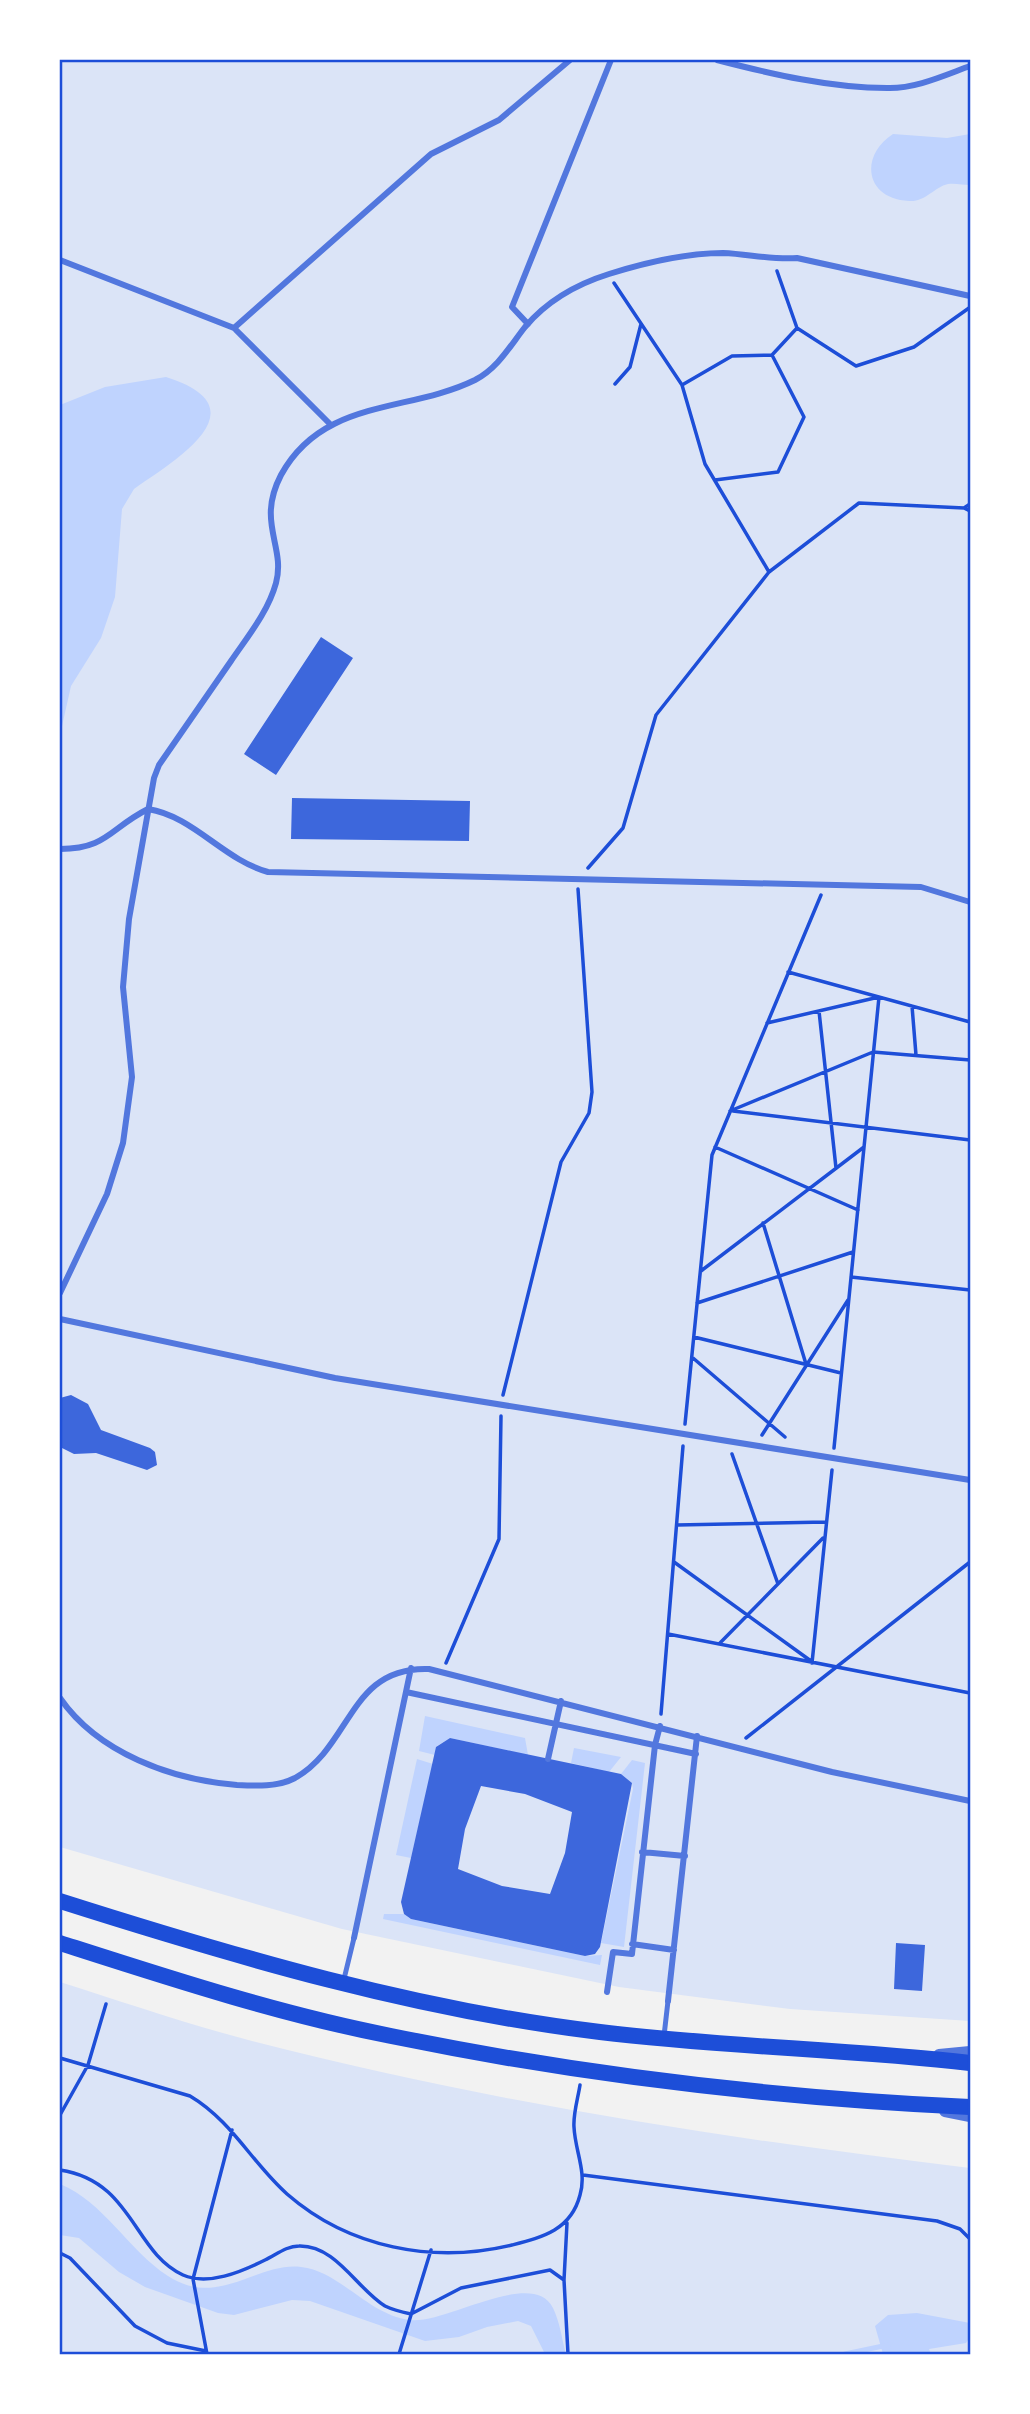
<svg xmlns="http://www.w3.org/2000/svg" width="1030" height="2414" font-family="'Varela Round',sans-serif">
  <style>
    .green { fill: #dbe4f7 }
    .water { fill: #bfd3fe }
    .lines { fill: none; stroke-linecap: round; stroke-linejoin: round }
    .stream { stroke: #bfd3fe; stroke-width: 5 }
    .building { fill: #3d67dc; fill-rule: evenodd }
    .path { stroke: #1d4ed8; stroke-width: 3.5 }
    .service { stroke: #5277de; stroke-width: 5 }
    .pedestrian { stroke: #5277de; stroke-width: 6 }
    .tertiary { stroke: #5277de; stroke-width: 12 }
    .primary { stroke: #1d4ed8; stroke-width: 16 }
    .neatline { fill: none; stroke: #1d4ed8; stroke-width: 2.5 }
  </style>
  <rect width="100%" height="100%" fill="#f2f2f2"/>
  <path class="green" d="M60,60H970V2021L790,2009L619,1987L342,1929L60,1847Z
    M60,1982C123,2002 187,2024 252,2041C487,2102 729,2139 970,2168V2354H60Z"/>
  <path class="water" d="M893,134L947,138L970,134V185C964,185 955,183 948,184C934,187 926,202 909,201C865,199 859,156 893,134Z
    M166,377C265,408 174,461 134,489L122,509L115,597L101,638L71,686L60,735V405L105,387Z
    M425,1716L525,1738L528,1755L450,1738L437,1746L435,1755L419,1751Z
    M574,1748L621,1757L609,1772L571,1763Z
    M417,1759L433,1764L411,1858L396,1855Z
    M632,1760L645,1763L624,1947L601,1943L633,1789L632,1783L621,1774Z
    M384,1914H404L411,1919L585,1956L602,1955L600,1965L383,1919Z
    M60,2184C104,2202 128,2250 168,2276C219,2309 256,2262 301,2267C340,2271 368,2315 410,2320C444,2325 533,2267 553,2308C560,2322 562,2340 566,2354H545L531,2326L518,2321L487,2327L459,2337L425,2341L310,2301L292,2300L234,2315L218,2313L145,2287L119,2272L79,2238L60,2235Z
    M917,2313L970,2323V2337L966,2343L929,2349L931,2354H883L875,2326L888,2315Z"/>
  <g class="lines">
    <path class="stream" d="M845,2354L888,2345"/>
  </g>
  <path class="building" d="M321,637L353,658L276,775L244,754Z
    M292,798L470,801L469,841L291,839Z
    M71,1395L88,1404L101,1430L150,1448L155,1452L157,1465L147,1470L96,1453L74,1454L60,1447V1398Z
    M450,1738L621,1774L632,1783L600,1947L595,1954L585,1956L411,1919L404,1914L401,1902L436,1747ZM481,1786L525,1794L572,1812L565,1853L550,1894L502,1886L458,1869L465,1829Z
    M896,1943L925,1945L922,1991L894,1989Z"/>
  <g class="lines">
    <path class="path" d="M777,271L797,328L856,366L914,347L969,308
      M614,283L682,385L705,464L769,572
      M772,355L797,328
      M615,384L630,367L641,324
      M682,385L732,356L772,355L804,417L778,472L715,480
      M964,508L970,504
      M588,868L623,828L656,715L769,572L859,503L964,508L970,511
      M788,972L970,1022
      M912,1006L916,1055
      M819,1011L836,1168
      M767,1023L879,997L834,1448
      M730,1111L873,1052L970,1060
      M733,1111L970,1140
      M715,1147L858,1210
      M763,1223L806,1364
      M701,1271L864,1147
      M851,1277L970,1290
      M697,1303L853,1252
      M694,1337L841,1373
      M693,1358L785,1437
      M503,1395L561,1162L589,1113L592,1092L578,889
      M685,1424L712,1155L821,895
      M762,1435L848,1300
      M732,1454L778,1584
      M677,1525L826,1522
      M674,1562L811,1661
      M668,1634L970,1693
      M719,1644L823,1538
      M446,1663L499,1539L501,1416
      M812,1663L832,1470
      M661,1714L683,1446
      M746,1738L970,1562
      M60,2058L190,2096C232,2121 252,2163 287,2194C349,2248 433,2264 512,2245C543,2237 571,2230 580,2195C587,2172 575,2151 574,2127C573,2114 578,2098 580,2085
      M60,2115L88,2065L106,2004
      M60,2170C133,2181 133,2252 183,2275C208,2286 241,2272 265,2260C276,2255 286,2246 299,2246C336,2245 357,2289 385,2306C393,2310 402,2312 411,2314L461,2288L550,2270L564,2280L568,2354
      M583,2175L937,2221L960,2229L970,2239
      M60,2253L70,2258L135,2326L167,2343L206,2351
      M564,2280L567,2223
      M207,2354L193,2279L232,2130
      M399,2354L431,2250"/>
    <path class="service" d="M344,1979L354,1938
      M664,2036L668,2001"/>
    <path class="pedestrian" d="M717,60C771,74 831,88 887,88C915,89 945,75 970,66
      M60,260L234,328L331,425
      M528,324L512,307L611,60
      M234,328L431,154L499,120L570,60
      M60,849C107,849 110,828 148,809C193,816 224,860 268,872L921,887L970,902
      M60,1293L107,1194L123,1143L132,1077L123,987L129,919L154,778L159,765C183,730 207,696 231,661C248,636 268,612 276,583C286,546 256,523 281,475C323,398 408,413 475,380C498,368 510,346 525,327C547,301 577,284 609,274C644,263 686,253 723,253C749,254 771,260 797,258L970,296
      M60,1319L335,1378L970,1480
      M406,1692L696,1754
      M60,1698C98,1753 172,1780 237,1785C256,1786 278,1787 295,1778C352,1746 349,1666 429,1669L832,1772L970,1801
      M548,1759L561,1701
      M642,1852L685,1856
      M354,1938L411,1668
      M632,1944L674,1950
      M607,1992L613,1952L632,1954L655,1745L660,1726
      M668,2001L697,1736"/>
    <path class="tertiary" d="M939,2055L970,2052
      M945,2111L970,2116"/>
    <path class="primary" d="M60,1901C236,1957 416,2010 600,2032C723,2047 848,2049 970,2063
      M60,1943C169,1978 279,2014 391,2036C581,2075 777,2098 970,2107"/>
  </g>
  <rect width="1030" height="2414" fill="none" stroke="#ffffff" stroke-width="122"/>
  <rect x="61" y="61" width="908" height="2292" class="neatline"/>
</svg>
